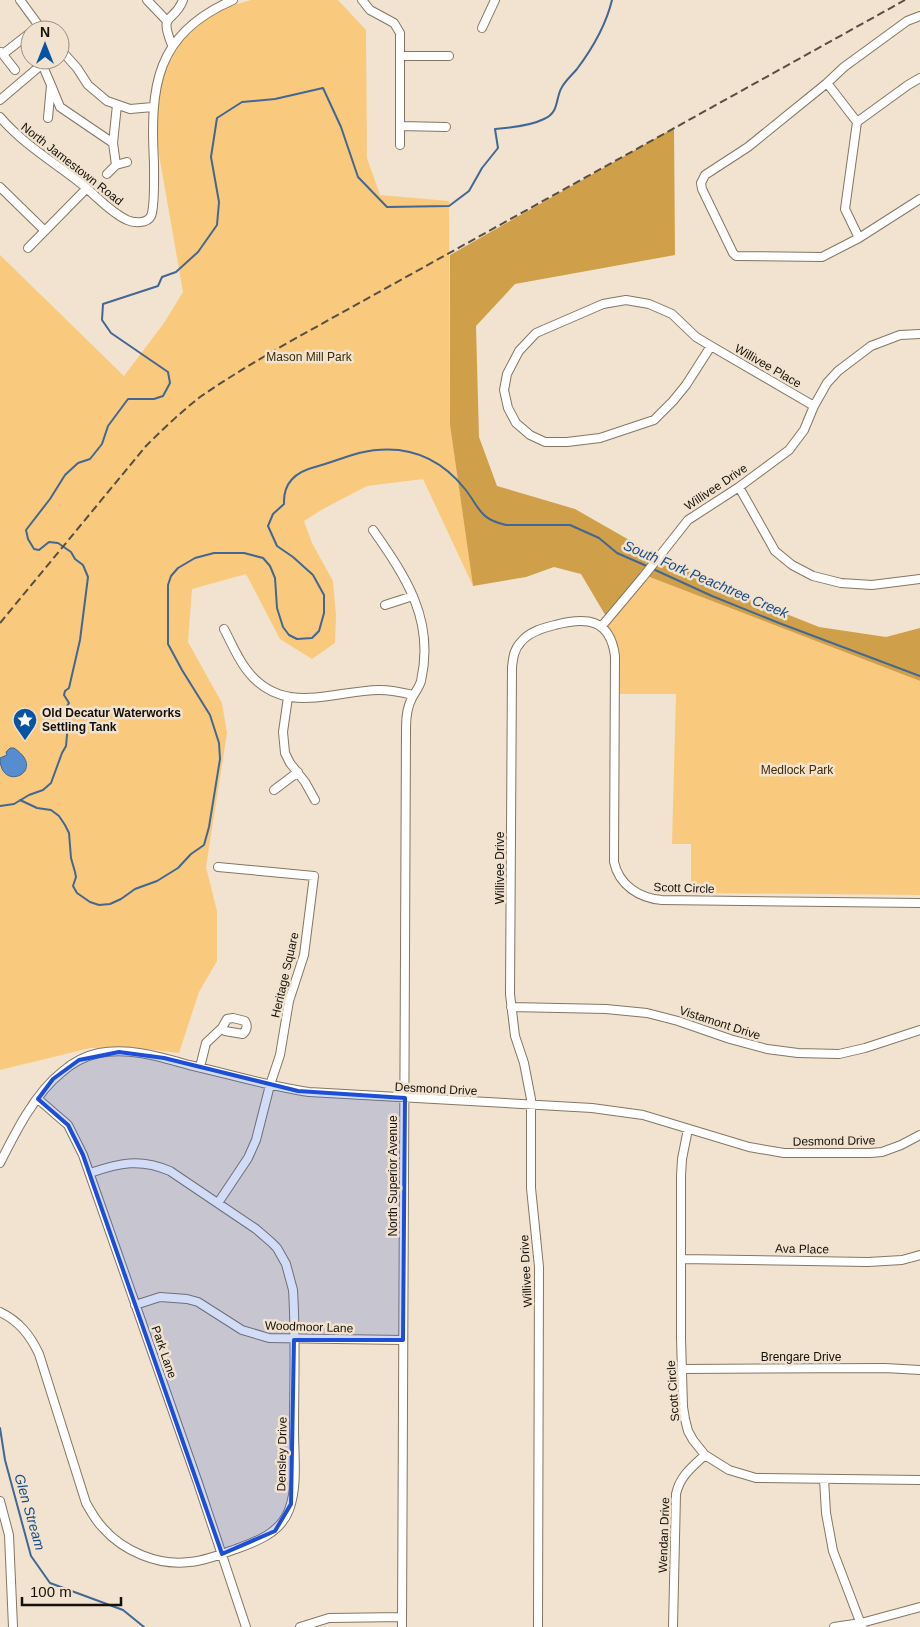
<svg xmlns="http://www.w3.org/2000/svg" width="920" height="1627" font-family="Arial,sans-serif">
  <style>
    .green { fill: #f9ca7d }
    .forest { fill: #d09f49 }
    .water { fill: #568cd0; stroke: #426794 }
    .lines { fill: none; stroke-linecap: round; stroke-linejoin: round }
    .stream { stroke: #426794; stroke-width: 2 }
    .minor-casing { stroke: #837764; stroke-width: 10 }
    .minor { stroke: #fff; stroke-width: 8 }
    .rail { stroke: #574f45; stroke-width: 2; stroke-dasharray: 8 4; stroke-linecap: butt }
    .marked { fill: #1d4ed8; fill-opacity: 0.2; stroke: #1d4ed8; stroke-width: 4; stroke-linejoin: round }
    .labels { text-anchor: middle; dominant-baseline: central; stroke-width: 5; stroke-linejoin: round; paint-order: stroke }
    .street-label { font-size: 12px; fill: #151009; stroke: #f1e3cf }
    .park-label { font-size: 12px; fill: #3e2a03; stroke: #f1e3cf }
    .poi-label { font-size: 12px; font-weight: bold; fill: #151009; stroke: #f1e3cf; text-anchor: start }
    .water-label { font-size: 14px; font-style: italic; fill: #154b8a; stroke: #f1e3cf }
  </style>
  <rect width="100%" height="100%" fill="#f1e3cf"/>
  <path class="green" d="M251,0H338L366,30L367,158L380,195L449,201L450,425L473,586L423,479L367,486L323,509L304,521L312,543L333,581L336,616L335,643L312,659L280,639L246,574L192,589L188,642L222,703L227,733L206,867L217,911V961L199,992L179,1053L129,1047L90,1048L0,1070V255L124,376L164,323L183,292L154,126L161,61L187,30L217,10Z
    M647,576L920,681V895L691,893V844H672L676,694H615L614,649L601,627Z"/>
  <path class="forest" d="M674,128L675,255L515,284L476,326L479,437L497,486L575,509L659,557L607,618L581,574L554,567L526,577L473,586L450,425V255Z
    M661,557L754,601L819,627L886,637L920,628V681L647,576Z"/>
  <path class="water" d="M10,748H14C49,771 0,794 0,758L7,755L6,752Z"/>
  <g class="lines">
    <path class="stream" d="M653,569L712,596L779,623L920,676
      M20,800L37,808L51,810L59,816L65,825L69,833L71,858L75,872L76,877L73,886L77,893L90,902L99,905L110,904L121,899L135,889L157,881L178,868L191,854L204,845L209,827L220,759L219,743L210,715L182,670L168,644V585L171,576L178,568L195,558L214,553H244L263,558L270,566L275,578L277,608L283,627L289,635L297,639L312,638L319,631L324,613V595L313,575L293,557L277,546L268,526L273,514L284,504C283,483 295,472 315,467C330,463 344,457 359,453C402,443 437,454 465,489C480,508 479,519 506,525H570L599,538L617,553L649,567
      M0,806L14,804L29,795L43,790L51,783L62,753L66,746L68,724L65,709L69,703L64,695L65,691L69,688L80,640L88,577L83,565L75,559L71,552L58,543L49,542L39,550L34,549L28,539L26,530L50,499L65,475L78,463L90,459L102,444L108,426L128,399H154L163,396L170,383L168,372L111,333L102,320L103,304L158,286L162,277L176,272L198,252L217,225L219,202L211,157L217,118L242,102L275,99L323,88L341,127L358,177L387,207L449,206L469,191L482,168L498,148L495,129C509,128 532,125 544,119C560,112 555,98 562,87C566,80 572,75 577,69C592,49 606,25 612,0
      M0,1428L5,1460L31,1556L50,1583L123,1610L144,1627"/>
    <defs>
      <path id="minor" d="M20,0L42,30
        M147,0L167,21
        M362,0L370,10L394,23L400,33V145
        M920,16L907,21L844,67L827,83L748,147L705,175L701,183L702,189L733,253L736,256L822,257L859,238L920,199
        M482,28L495,0
        M172,45C158,11 174,24 183,0
        M60,49L77,68L88,85L107,101L130,109L153,107
        M1,52L15,70
        M3,54L30,33
        M400,56H449
        M42,64L51,85L48,118
        M827,83L857,122L908,85L920,78
        M51,85L60,107L113,143
        M0,100L47,60
        M0,117C22,143 52,161 79,182C95,194 108,211 127,220C134,223 147,224 151,216C155,207 154,174 154,163C150,86 155,34 233,0
        M857,122L845,209L859,238
        M400,126L446,127
        M116,165L113,143L117,105
        M107,174L116,165L127,162
        M0,187L45,231
        M28,248L87,188
        M626,300L649,304L672,314L696,337L711,346L686,385L673,401L654,420L600,438L567,442H545L530,435L516,423L508,408L504,390L507,374L519,351L536,333L603,304Z
        M711,346L814,406
        M739,487L775,551L792,565L813,576L841,583L872,585L920,579
        M373,530C406,577 435,620 421,681C419,688 415,692 412,698C407,707 406,718 406,728L402,1627
        M385,605L413,596
        M601,627L643,577L688,520L739,487L789,450L804,430L814,406L827,383L838,371L871,346L900,335L920,334
        M224,629C231,642 237,657 246,669C281,717 331,691 379,690C391,690 401,692 413,695
        M288,697L283,732L285,753L290,763L305,782L315,800
        M274,790L298,772
        M218,867L314,876L304,955L289,1001L280,1055L270,1085L256,1140L248,1158L218,1203
        M511,1007L606,1009L647,1013L678,1021L730,1039L767,1049L798,1053L839,1054L865,1048L920,1030
        M200,1067L206,1043L222,1028L227,1019L233,1018L245,1021C248,1026 247,1030 243,1034L225,1031L222,1028
        M38,1099L68,1125L83,1155L198,1483L246,1627
        M688,1129L682,1159L681,1176V1338L683,1407L685,1419L688,1431L693,1440L705,1455L729,1470L756,1478L920,1480
        M0,1163C15,1133 35,1093 62,1072C72,1063 85,1056 99,1053C129,1047 161,1057 189,1065C229,1074 268,1086 309,1092L592,1108L643,1115L749,1147L784,1153H870L882,1152L901,1145L920,1135
        M682,1259L868,1262L902,1260L920,1255
        M135,1305L160,1297L187,1299L198,1302L242,1330L269,1338L403,1340
        M0,1312C19,1321 30,1335 39,1354L86,1503C91,1512 96,1521 103,1528C123,1551 158,1566 189,1562C205,1561 221,1554 236,1549C258,1541 280,1533 289,1510C298,1486 294,1456 294,1430C294,1384 296,1336 293,1290L286,1264L277,1248L271,1242L256,1229L170,1171C140,1158 119,1163 90,1173
        M682,1369L885,1368L920,1370
        M824,1479L826,1513L833,1551L862,1627
        M0,1501L9,1535L13,1627
        M300,1627L329,1618L402,1617
        M538,1627L539,1267L531,1188V1099L524,1063L515,1036L510,994L512,667C513,658 514,649 521,642C529,632 542,628 555,625C586,617 610,618 615,656L614,862C619,885 639,898 662,900L920,903
        M673,1627L676,1494C680,1476 692,1467 705,1455
        M834,1627L861,1623L920,1607"/>
    </defs>
    <use href="#minor" class="minor-casing"/>
    <use href="#minor" class="minor"/>
    <path class="rail" d="M0,623L146,446C163,429 181,412 200,397C229,377 258,360 289,342L905,0"/>
  </g>
  <path class="marked" d="M119,1052L164,1058L298,1091L405,1098L403,1340H294L291,1504L275,1531L222,1554L83,1155L68,1125L38,1099L53,1079L79,1060Z"/>
  <defs>
    <symbol id="sight-pin" viewBox="-11 -11 22 30"><path d="M0 17L-7.5 6A9.5 9.5 0 1 1 7.5 6Z" fill="#0854a3" stroke="#f1e3cf"/><path d="M0-6L1.8-2.2L6-1.7L2.9 1.2L3.7 5.4L0 3.3L-3.7 5.4L-2.9 1.2L-6-1.7L-1.8-2.2Z" fill="#fff"/></symbol>
  </defs>
  <g fill-rule="evenodd">
    <use href="#sight-pin" x="11" y="706" width="28" height="38"/>
  </g>
  <g class="labels">
    <g class="street-label">
      <text transform="translate(72 164) rotate(38)">North Jamestown Road</text>
      <text transform="translate(768 366) rotate(30)">Willivee Place</text>
      <text transform="translate(716 487) rotate(-34)">Willivee Drive</text>
      <text transform="translate(500 868) rotate(-90)">Willivee Drive</text>
      <text transform="translate(684 888) rotate(2)">Scott Circle</text>
      <text transform="translate(285 975) rotate(-77)">Heritage Square</text>
      <text transform="translate(720 1023) rotate(18)">Vistamont Drive</text>
      <text transform="translate(436 1089) rotate(3)">Desmond Drive</text>
      <text transform="translate(834 1141) rotate(-1)">Desmond Drive</text>
      <text transform="translate(393 1176) rotate(-90)">North Superior Avenue</text>
      <text transform="translate(802 1249) rotate(1)">Ava Place</text>
      <text transform="translate(526 1271) rotate(-93)">Willivee Drive</text>
      <text transform="translate(309 1327) rotate(2)">Woodmoor Lane</text>
      <text transform="translate(164 1352) rotate(71)">Park Lane</text>
      <text x="801" y="1357">Brengare Drive</text>
      <text transform="translate(673 1391) rotate(-94)">Scott Circle</text>
      <text transform="translate(282 1454) rotate(-89)">Densley Drive</text>
      <text transform="translate(664 1535) rotate(-88)">Wendan Drive</text>
    </g>
    <g class="park-label">
      <text x="309" y="357">Mason Mill Park</text>
      <text x="797" y="770">Medlock Park</text>
    </g>
    <g class="poi-label">
      <text x="42" y="713">Old Decatur Waterworks<tspan x="42" dy="14">Settling Tank</tspan></text>
    </g>
    <g class="water-label">
      <text transform="translate(706 579) rotate(23)">South Fork Peachtree Creek</text>
      <text transform="translate(30 1512) rotate(74)">Glen Stream</text>
    </g>
  </g>
  <g transform="translate(45 45)"><circle r="24" fill="#f1e3cf" stroke="#998f80"/>
  <path d="M0-4L9 19L0 12L-9 19Z" fill="#0854a3"/>
  <text y="-8" font-size="14" font-weight="bold" text-anchor="middle" fill="#151009">N</text>
  </g>
  <path d="M22 1597v8h99v-8" fill="none" stroke="#151009" stroke-width="2.5"/>
  <text x="30" y="1597" font-size="15" fill="#151009" stroke="#f1e3cf" stroke-width="4" paint-order="stroke">100 m</text>
</svg>
